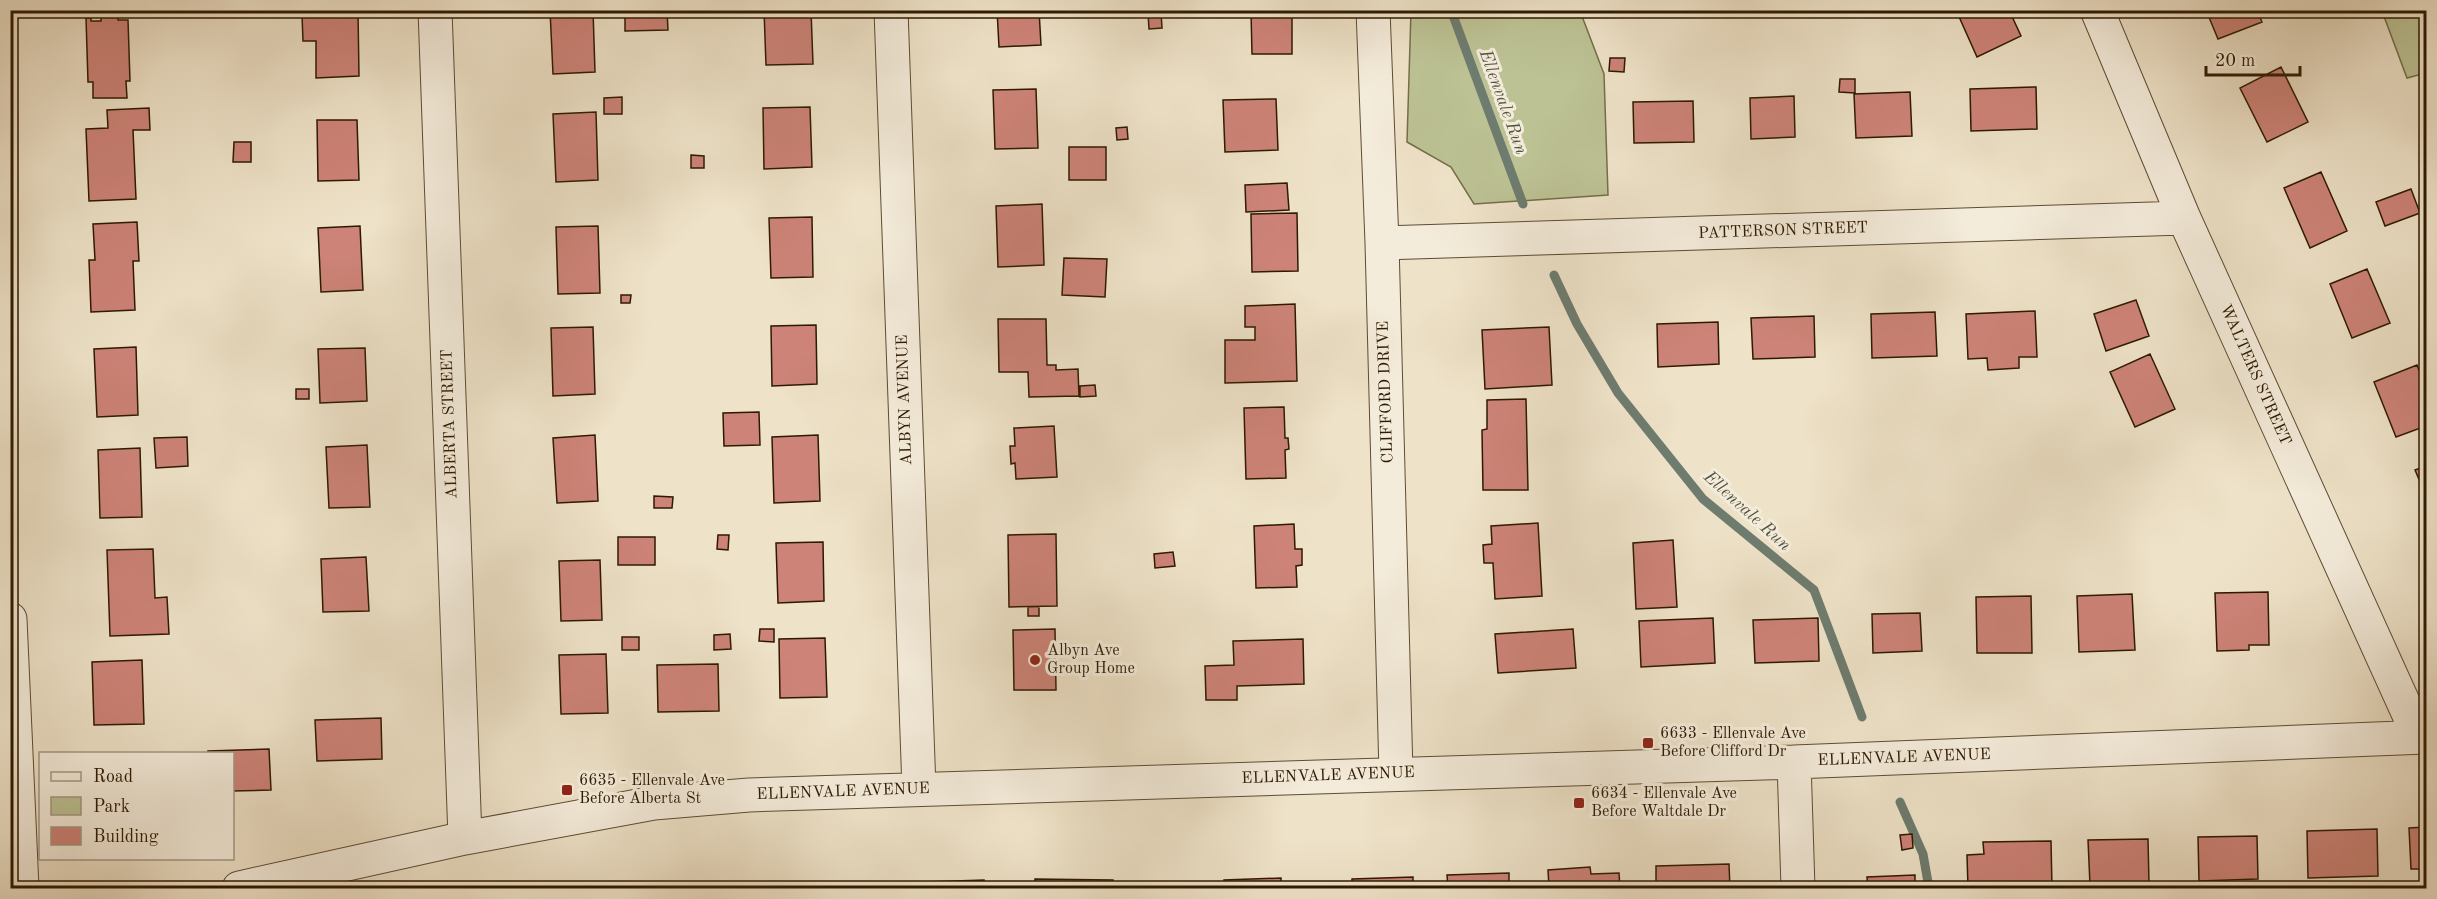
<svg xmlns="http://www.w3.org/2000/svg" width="2437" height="899" font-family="'Old Standard TT',serif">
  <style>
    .green { fill: #bcc294; stroke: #756e4a; stroke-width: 1.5 }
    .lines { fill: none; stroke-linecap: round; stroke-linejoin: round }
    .stream { stroke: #6e7c6f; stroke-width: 9 }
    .building { fill: #cd8378; stroke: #2e1a01; stroke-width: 1.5 }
    .minor-casing { stroke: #5e4c33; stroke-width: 35 }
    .minor { stroke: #f4ecdb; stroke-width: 33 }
    .poi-dot { fill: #8f2418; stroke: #f4ecdb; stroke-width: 2 }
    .labels { text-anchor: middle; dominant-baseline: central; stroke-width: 6; stroke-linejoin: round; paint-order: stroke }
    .street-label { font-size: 16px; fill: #2e1a01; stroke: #f4ecdb }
    .poi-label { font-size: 16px; fill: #2e1a01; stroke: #f4ecdb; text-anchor: start }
    .water-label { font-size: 18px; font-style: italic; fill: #535341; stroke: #f4ecdb }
  </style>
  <rect width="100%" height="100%" fill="#eee2c8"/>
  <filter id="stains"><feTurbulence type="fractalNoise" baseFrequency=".00333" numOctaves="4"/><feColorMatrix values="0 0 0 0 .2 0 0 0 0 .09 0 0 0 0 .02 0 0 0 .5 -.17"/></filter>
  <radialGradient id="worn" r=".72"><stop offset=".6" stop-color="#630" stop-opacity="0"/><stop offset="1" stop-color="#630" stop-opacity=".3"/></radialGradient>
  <path class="green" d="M1411,11H1580L1604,74L1608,195L1474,204L1451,167L1407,142Z
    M2382,11H2426V73L2407,78Z"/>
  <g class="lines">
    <path class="stream" d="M1451,10L1523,204
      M1554,275L1577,324L1618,393L1703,499L1814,590L1862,717
      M1900,802L1923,854L1929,888"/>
  </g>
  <path class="building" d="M101,10H118V20H128L130,81H126L127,98H93V82H88L86,18H91V21H101Z
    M550,10H593L595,72L553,74Z
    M625,10H667L668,30L625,31Z
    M764,10H811L813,64L766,65Z
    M997,10H1039L1041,45L999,47Z
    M1956,10H2009L2021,36L1977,57Z
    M2206,10H2257L2262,22L2218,39Z
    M358,11L359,76L316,78V41H303L302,15H316V12Z
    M1292,11V54H1252L1251,12Z
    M1161,12L1162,28L1149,29L1148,13Z
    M1610,58H1625L1624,72L1609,71Z
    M2281,67L2308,122L2267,142L2240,88Z
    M1840,79H1855V93L1839,92Z
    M2036,87L2037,129L1971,131L1970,89Z
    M1036,89L1038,148L995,149L993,90Z
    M1910,92L1912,136L1856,138L1854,94Z
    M1794,96L1795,137L1751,139L1750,98Z
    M622,97V114H604V98Z
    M1276,99L1278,150L1225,152L1223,100Z
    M1693,101L1694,142L1634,143L1633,102Z
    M810,107L812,167L764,169L763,108Z
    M149,108L150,130H133L136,199L89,201L86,129L108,128L107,110Z
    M596,112L598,180L556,182L553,114Z
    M317,120H357L359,180L318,181Z
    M1127,127L1128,139L1117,140L1116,128Z
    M234,142H251V162H233Z
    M1069,147H1106V180H1069Z
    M691,155L704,156V168H691Z
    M2321,172L2347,231L2310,248L2284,188Z
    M1287,183L1289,210L1246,212L1245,185Z
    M2411,189L2420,213L2385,226L2376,202Z
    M1042,204L1044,265L998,267L996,206Z
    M1297,213L1298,271L1252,272L1251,214Z
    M812,217L813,277L771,278L769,218Z
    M137,222L139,261H133L135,310L91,312L89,260H95L93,224Z
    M360,226L363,290L321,292L318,228Z
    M598,226L600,293L558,294L556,227Z
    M1064,258L1107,259L1105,297L1062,295Z
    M2367,269L2390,323L2352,338L2330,284Z
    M621,295H631L630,303H621Z
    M2136,300L2149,336L2106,351L2094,314Z
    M1295,304L1297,381L1225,383V340H1255V327H1245V306Z
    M2035,311L2037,357H2019V368L1988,370L1987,358L1968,359L1966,314Z
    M1935,312L1937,356L1872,358L1871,314Z
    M1814,316L1815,357L1753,359L1751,318Z
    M998,319H1046L1047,365H1056V370L1078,369L1079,396L1029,397L1028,372H999Z
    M1718,322L1719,364L1658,367L1657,324Z
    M816,325L817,384L772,386L771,326Z
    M593,327L595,394L553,396L551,328Z
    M1549,327L1552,385L1485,389L1482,330Z
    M136,347L138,415L97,417L94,349Z
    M365,348L367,401L320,403L318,349Z
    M2150,354L2175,409L2135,427L2110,372Z
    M2417,365L2426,389V426L2396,437L2374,382Z
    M1095,385L1096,396L1080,397V386Z
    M296,389H309V399H296Z
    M1526,399L1528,490H1483L1482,430L1487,429V400Z
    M1284,407L1285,438H1288L1289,449L1285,450L1286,478L1246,479L1244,408Z
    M759,412L760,445L724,446L723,413Z
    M1054,426L1057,477L1016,479L1015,463L1011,464L1010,446H1015L1014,428Z
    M595,435L598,501L557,503L553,438Z
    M818,435L820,501L774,503L772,437Z
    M187,437L188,466L156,468L154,438Z
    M367,445L370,507L329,508L326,447Z
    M140,448L142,517L100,518L98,450Z
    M2426,466V496L2415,470Z
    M654,496L673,497L672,508H654Z
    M1538,523L1542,596L1495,599L1493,563H1484L1483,545L1492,544L1491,526Z
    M1294,524L1295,549H1302V565L1296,566L1297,587L1256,588L1254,526Z
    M1056,534L1057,606L1009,607L1008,535Z
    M718,535H729L728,550L717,549Z
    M618,537H655V565H618Z
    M1673,540L1677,607L1636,609L1633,543Z
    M823,542L824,601L778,603L776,543Z
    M153,549L155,598L167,597L169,634L110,636L107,550Z
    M1173,552L1175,566L1155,568L1154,554Z
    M366,557L369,611L323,612L321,559Z
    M600,560L602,620L561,621L559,561Z
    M2268,592L2269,645H2249V650L2217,651L2215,593Z
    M2132,594L2135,650L2079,652L2077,596Z
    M2031,596L2032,653H1977L1976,597Z
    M1028,607H1039V616H1028Z
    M1920,613L1922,651L1873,653L1872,614Z
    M1713,618L1715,663L1641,667L1639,621Z
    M1818,618L1819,661L1755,663L1753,620Z
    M760,629H774V642L759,641Z
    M1055,629L1056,690H1014L1013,630Z
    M1573,629L1576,668L1498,673L1495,634Z
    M730,634L731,649L714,650V635Z
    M622,637H639V650H622Z
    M825,638L827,697L780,698L779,639Z
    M1303,639L1304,684L1237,686V700H1206L1205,666L1234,665L1233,641Z
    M606,654L608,713L561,714L559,655Z
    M142,660L144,724L94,725L92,662Z
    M718,664L719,711L658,712L657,665Z
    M381,718L382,759L317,761L315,720Z
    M269,749L271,790L232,791V754H208V751Z
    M2426,827V869H2411L2409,828Z
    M2377,829L2378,876L2308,878L2307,831Z
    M1912,834L1913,848L1902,850L1900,835Z
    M2257,836L2258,879L2199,881L2198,837Z
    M2148,839L2149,883L2090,885L2088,840Z
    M2051,841L2052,888H1968L1967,855L1984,854L1983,842Z
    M1729,864L1730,888H1656V866Z
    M1590,867L1591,874L1619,873L1620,888H1549L1548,870Z
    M1509,873V888H1448L1447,875Z
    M1915,875V888H1868L1867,877Z
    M1413,877V888H1352V879Z
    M1281,878V888H1224V880Z
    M1035,879L1113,880V888H1035Z
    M984,880V888H925V882Z
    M870,883V888H812L811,884Z
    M769,886V888H709Z"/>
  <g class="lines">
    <defs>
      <path id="minor" d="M435,10L465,838
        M891,10L919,789
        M1373,10L1382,243L1396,774
        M2097,10L2184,218L2419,737
        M1382,243L2184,218
        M10,619L22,888
        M1794,762L1798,888
        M239,888L465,838L654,803L749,795L1794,762L2426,737"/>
    </defs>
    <use href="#minor" class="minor-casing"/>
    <use href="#minor" class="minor"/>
  </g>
  <g class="poi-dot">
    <circle cx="1035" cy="660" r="6"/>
    <rect x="1642" y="737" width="12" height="12" rx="3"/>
    <rect x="561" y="784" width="12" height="12" rx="3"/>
    <rect x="1573" y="797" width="12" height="12" rx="3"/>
  </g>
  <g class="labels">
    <g class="street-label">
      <text transform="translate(1783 231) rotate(-2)">PATTERSON STREET</text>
      <text transform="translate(2255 375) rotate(66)">WALTERS STREET</text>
      <text transform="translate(1386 392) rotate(-92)">CLIFFORD DRIVE</text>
      <text transform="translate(905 400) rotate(-92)">ALBYN AVENUE</text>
      <text transform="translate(450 424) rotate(-92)">ALBERTA STREET</text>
      <text transform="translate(1904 758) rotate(-2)">ELLENVALE AVENUE</text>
      <text transform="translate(1328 776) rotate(-2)">ELLENVALE AVENUE</text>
      <text transform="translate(843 792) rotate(-2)">ELLENVALE AVENUE</text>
    </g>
    <g class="poi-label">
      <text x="1047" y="651">Albyn Ave<tspan x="1047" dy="18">Group Home</tspan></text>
      <text x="1660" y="734">6633 - Ellenvale Ave<tspan x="1660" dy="18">Before Clifford Dr</tspan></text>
      <text x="579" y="781">6635 - Ellenvale Ave<tspan x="579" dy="18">Before Alberta St</tspan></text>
      <text x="1591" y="794">6634 - Ellenvale Ave<tspan x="1591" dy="18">Before Waltdale Dr</tspan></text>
    </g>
    <g class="water-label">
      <text transform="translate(1503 102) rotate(70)">Ellenvale Run</text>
      <text transform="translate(1747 511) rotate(42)">Ellenvale Run</text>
    </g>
  </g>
  <rect width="2437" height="899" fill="none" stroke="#eee2c8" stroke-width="36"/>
  <rect x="12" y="12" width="2413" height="875" fill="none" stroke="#2e1a01" stroke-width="3"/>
  <rect x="18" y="18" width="2401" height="863" fill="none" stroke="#2e1a01" stroke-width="1.5"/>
  <rect x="39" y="752" width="195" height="108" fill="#f4ecdb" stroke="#a59884" stroke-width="1.5"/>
  <rect x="51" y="772" width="30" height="9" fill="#f4ecdb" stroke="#a59884" stroke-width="1.5"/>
  <text x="93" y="782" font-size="18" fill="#2e1a01">Road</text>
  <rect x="51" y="797" width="30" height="18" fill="#bcc294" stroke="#a59884" stroke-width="1.5"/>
  <text x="93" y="812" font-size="18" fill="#2e1a01">Park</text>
  <rect x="51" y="827" width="30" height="18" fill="#cd8378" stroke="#a59884" stroke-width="1.5"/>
  <text x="93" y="842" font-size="18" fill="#2e1a01">Building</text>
  <path d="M2206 66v9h94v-9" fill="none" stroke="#2e1a01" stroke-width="3"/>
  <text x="2215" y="66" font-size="18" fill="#2e1a01" stroke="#f4ecdb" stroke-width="4.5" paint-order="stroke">20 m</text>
  <rect width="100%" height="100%" filter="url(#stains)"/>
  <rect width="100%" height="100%" fill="url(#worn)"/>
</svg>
